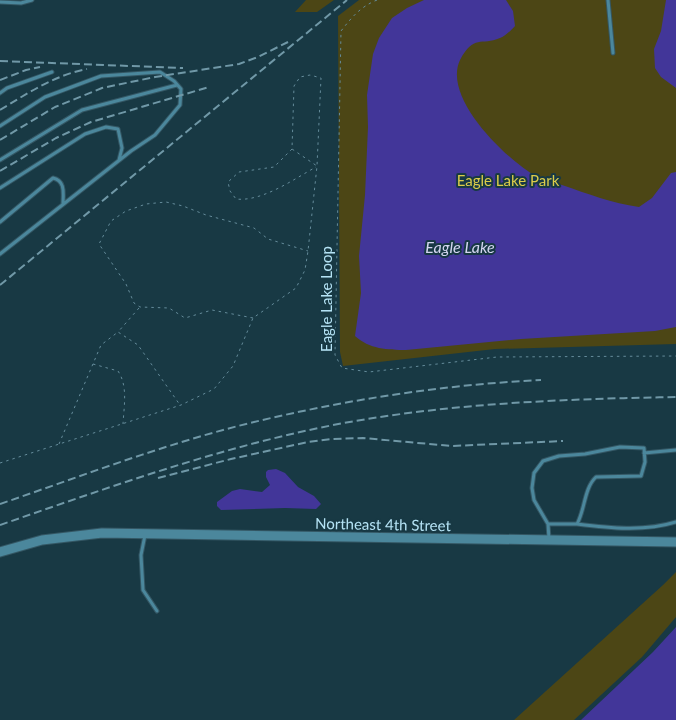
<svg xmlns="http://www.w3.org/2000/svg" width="676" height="720" font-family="Lato,sans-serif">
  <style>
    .green { fill: #4c4615 }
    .water { fill: #423699 }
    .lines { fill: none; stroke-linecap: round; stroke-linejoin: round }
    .service-casing { stroke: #345764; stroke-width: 5 }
    .tertiary-casing { stroke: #345764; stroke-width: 11 }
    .path { stroke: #658c9b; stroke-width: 1; stroke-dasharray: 2.5 4; stroke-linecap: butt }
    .service { stroke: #4b879c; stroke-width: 3 }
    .tertiary { stroke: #4b879c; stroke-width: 9 }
    .rail { stroke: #7098a7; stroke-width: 2; stroke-dasharray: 8 4; stroke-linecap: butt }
    .labels { text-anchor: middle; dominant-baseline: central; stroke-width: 4; stroke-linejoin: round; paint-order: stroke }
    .park-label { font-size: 15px; fill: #dbcc4a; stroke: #183944 }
    .street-label { font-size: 15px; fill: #b4e2f4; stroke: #183944 }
    .water-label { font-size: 16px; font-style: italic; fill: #d4d6f1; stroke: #183944 }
  </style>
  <rect width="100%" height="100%" fill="#183944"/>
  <path class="green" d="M306,0H334L317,12H295Z
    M359,0H676V344L495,349L343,366L340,352L338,16Z
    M676,572V617L642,657L574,720H514L663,585Z"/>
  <path class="water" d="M424,0H506L513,11L515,26C511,30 506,36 500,38C481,46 474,34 460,60C442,98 507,160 537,177C544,181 554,182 562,185C588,194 612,203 639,207L652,198L671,173L676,172V327L655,331L521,339L406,350C388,350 369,349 355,336L361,293L359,256L365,195L368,127L367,95L373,54L379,38L392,18L407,8Z
    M666,0H676V88L661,77L655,68L654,49L661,31Z
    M276,469L285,473L298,487L314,496L321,504L316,509L285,508L221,510L217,506V502L232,491L240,489L262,492L270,485L266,477V472L268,470Z
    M676,627V720H581L653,652Z"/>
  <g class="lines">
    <defs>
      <path id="service" d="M608,0L613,53
        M0,2L21,3L32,0
        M0,93L7,88L52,72
        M0,126L45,97L101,76L160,72L174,81L181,89L180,105L155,135L131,151L0,254
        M0,160L82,110L177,85
        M0,188L85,134L106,127L118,129L122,148L119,160
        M0,222L53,178C66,181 63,194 63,204
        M644,453L676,450
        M548,524H577C585,510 584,488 596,477L641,476L645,462L644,448L620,447L585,454L559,456L543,461L534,473L532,488L534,500L548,524L549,539
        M577,524C609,528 644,532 676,522
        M145,535L141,555L143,590L157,611"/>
      <path id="tertiary" d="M0,552L42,540L102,533L676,542"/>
    </defs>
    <use href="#service" class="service-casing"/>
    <use href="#tertiary" class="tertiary-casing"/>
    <path class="path" d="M377,0C360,7 352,17 341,31L335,355L342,368L369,372L497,357L676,356
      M292,149L274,167L239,172L228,182L230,191L236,199C262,202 294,179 316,167
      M139,308L118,332L138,345L180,405
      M253,318L212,310L185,318L169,308L140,307L134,303L126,284L99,244L111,221L126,211L146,204L166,202L183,206L206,215L254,228L268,239L308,251
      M93,364L118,371C128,386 124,406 123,424
      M59,444L101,345L118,332
      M0,463L181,405L214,389L233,366L253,318L296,288L305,270L308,251L317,166L321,78L310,75L300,77L294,86L292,149L317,166"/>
    <use href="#service" class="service"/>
    <use href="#tertiary" class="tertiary"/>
    <path class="rail" d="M0,61L183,68
      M0,80L26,70L40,67
      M0,110C28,93 55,75 87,69
      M0,140L55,107L102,88L155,77L239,64L258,57L288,42
      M0,171L56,138L91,122L209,87
      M0,285L347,0
      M158,478L231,459L308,442L331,439L363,438L452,446L563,441
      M0,504C79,477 157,447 238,426C337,401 439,385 541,380
      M0,525C113,486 226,445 344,423C454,403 565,399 676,397"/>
  </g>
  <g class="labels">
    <g class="park-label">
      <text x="508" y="180">Eagle Lake Park</text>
    </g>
    <g class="street-label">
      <text transform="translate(326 299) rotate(-90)">Eagle Lake Loop</text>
      <text transform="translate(383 524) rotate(1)">Northeast 4th Street</text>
    </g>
    <g class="water-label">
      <text x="460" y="246">Eagle Lake</text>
    </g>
  </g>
</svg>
